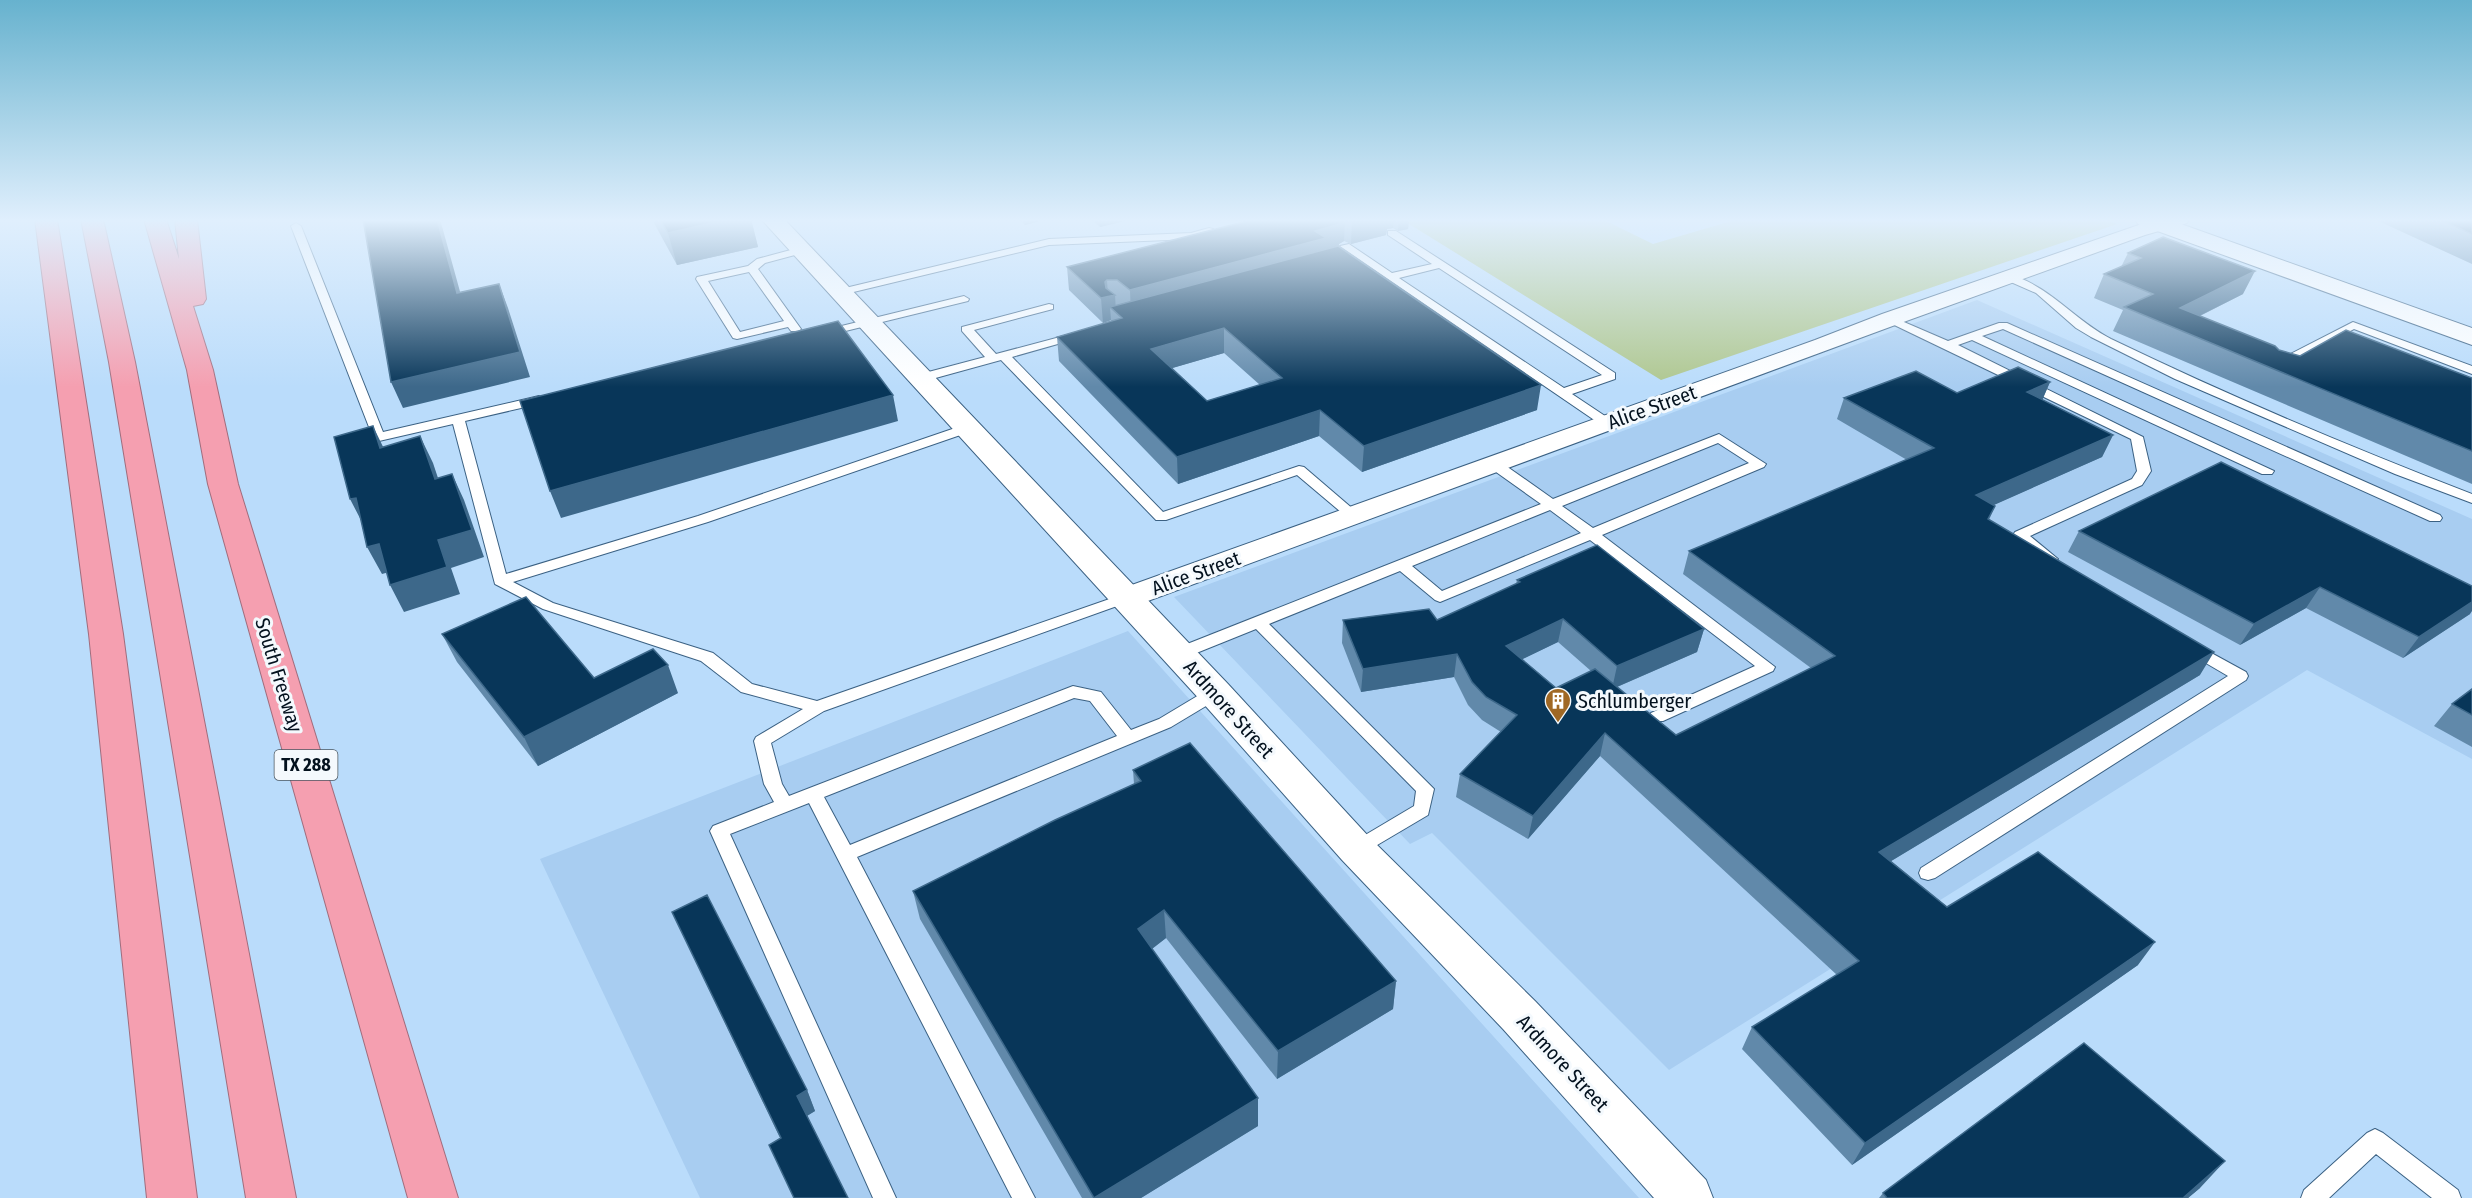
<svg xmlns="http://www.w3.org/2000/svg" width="2472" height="1198" font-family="'Fira Sans Condensed',sans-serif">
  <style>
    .built { fill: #a8cdf1 }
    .green { fill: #afc78f }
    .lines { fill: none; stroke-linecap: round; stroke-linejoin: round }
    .service-casing { stroke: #3b6183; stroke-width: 2 }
    .minor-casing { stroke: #3b6183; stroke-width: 2 }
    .tertiary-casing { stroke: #3b6183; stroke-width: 2 }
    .motorway-casing { stroke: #a06d7d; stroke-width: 2 }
    .service { fill: #fff; fill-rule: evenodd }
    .minor { fill: #fff; fill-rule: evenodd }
    .tertiary { fill: #fff; fill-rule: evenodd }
    .motorway { fill: #f59fb0; fill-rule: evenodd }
    .wall { fill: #6189aa; fill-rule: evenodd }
    .shaded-wall { fill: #3d688a }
    .building { fill: #083659; stroke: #3d688a; stroke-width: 1.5; fill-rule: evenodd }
    .labels { text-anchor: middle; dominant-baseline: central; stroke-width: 6; stroke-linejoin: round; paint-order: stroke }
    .shield { fill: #f4f9fd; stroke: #4b5761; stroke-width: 1.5 }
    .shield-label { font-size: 18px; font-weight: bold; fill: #03111e }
    .street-label { font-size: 20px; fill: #03111e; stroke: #f4f9fd }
    .poi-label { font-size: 20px; fill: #03111e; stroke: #f4f9fd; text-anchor: start }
  </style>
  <rect width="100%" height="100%" fill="#badcfb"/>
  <path class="built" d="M1977,300L2472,519V759L2307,670L1669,1070L1432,833L1410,844L1174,597Z
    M1128,631L1639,1198H700L540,859Z"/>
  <path class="green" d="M1401,219H1602L1653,244L1738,219H2103L2117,224L1661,380Z"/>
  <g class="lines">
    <defs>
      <path id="service" d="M296,223L301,226L383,432L539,396L545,400L543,403L465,421L506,574L698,516L964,425H972L974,428L972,431L708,522L513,582L553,603L713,653L752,684L817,701L1121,595L1126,593L1133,598L1131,601L824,711L771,743L782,784L789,796L1073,686L1101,692L1131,730L1159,719L1209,689H1221L1223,693L1221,697L1171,727L857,857L1035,1198H1012L809,803L730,834L896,1198H873L710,831L713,826L774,802L764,784L754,741L756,737L803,709L741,692L701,661L543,609L495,584L453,424L379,441L374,440L291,226ZM1074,698L1090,701L1117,736L850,845L824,797Z
        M1209,228L1213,229V233L1191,239L1049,245L841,295L836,292L837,290L1049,239L1191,233Z
        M1388,231H1396L1615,373V379L1572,394L1611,420L1613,423L1611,426H1603L1340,246L1349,244L1392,273L1432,264L1388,235ZM1439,268L1602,375L1564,388L1399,278Z
        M802,247L807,250L806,252L765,263L758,269L801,329L799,331H791L788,327L737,339L733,338L696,279L697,277L748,266L757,259ZM749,272L784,321L740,332L708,281Z
        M2008,274C2049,285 2074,320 2111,339C2229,396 2350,447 2472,494V503L2395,474L2175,379L2091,337L2076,328L2036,293L2004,279L2003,277Z
        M964,296L969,299L968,301L825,336L819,333L821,331Z
        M1049,304L1053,305V309L974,330L996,354L1075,333L1079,334V338L1012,357L1163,512L1299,466L1304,467L1360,515L1358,518H1348L1297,475L1166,520H1156L1001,360L921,382L915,378L917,375L985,357L962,331V327Z
        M1890,316L1948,341L1999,323H2007L2440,515L2442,518L2440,521H2430L2003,329L1982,336L2274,471L2272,474H2262L1972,340L1958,345L2143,437L2151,471L2142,485L2030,536L2058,559L2051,563L2046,562L2015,538L2013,535L2015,532L2132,479L2137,471L2131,439L1886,321V317Z
        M2353,322L2472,366V374L2354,329L2281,367H2273L2271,364Z
        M1719,434L1766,464L1764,467L1602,535L1775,667L1773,671L1663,721H1651L1649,717L1651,713L1755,666L1590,540L1440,602L1435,600L1400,571L1269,624L1434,789L1428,815L1362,854L1356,856L1350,854L1347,849L1350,844L1414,806L1416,791L1256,629L1184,658H1172L1170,654L1172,650L1541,504L1489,467L1487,464L1489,461H1499L1553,499ZM1718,443L1749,463L1593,528L1562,506ZM1550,510L1581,533L1442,591L1412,566Z
        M2193,643L2246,672L2248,676L2246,680L1935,878L1928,880L1921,878L1919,873L1921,868L2228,676L2187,652L2185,648L2187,644Z
        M2375,1129L2383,1133L2458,1190L2461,1198H2432L2376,1154L2329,1198H2301L2304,1190L2367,1133Z"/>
      <path id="minor" d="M2156,219H2190L2187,223L2145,235L1898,324L1137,605L1126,608L1115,605L1110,598L1115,591L1815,340L1882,314Z"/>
      <path id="tertiary" d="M761,219H784L1228,684L1370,838L1535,1001L1706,1180L1713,1198H1654L1503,1029L1342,860L1202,702Z
        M2135,219H2167L2472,328V345L2138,224Z"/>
      <path id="motorway" d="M35,219H57L123,634L197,1198H147L89,634Z
        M81,219H103L135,362L296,1198H246L109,362Z
        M144,219H166L179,259L175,219H197L206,299L203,304L193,306L213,370L238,484L458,1198H408L208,484L187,370Z"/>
    </defs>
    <use href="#service" class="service-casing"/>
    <use href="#minor" class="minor-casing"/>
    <use href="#tertiary" class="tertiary-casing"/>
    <use href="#motorway" class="motorway-casing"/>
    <use href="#service" class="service"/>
    <use href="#minor" class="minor"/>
    <use href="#tertiary" class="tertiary"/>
    <use href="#motorway" class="motorway"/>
  </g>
  <path class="wall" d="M653,219H751L758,247L677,265L654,223Z
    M1019,219H1048L1025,225Z
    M1091,219H1133L1100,227Z
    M1255,219H1409L1408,229L1398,231L1393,228L1387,229L1386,235L1351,244L1344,241L1339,244V247L1537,410L1362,472L1319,436L1178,484L1059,361L1057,337L1111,322V320L1103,323L1069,290L1067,267ZM1224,353L1260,385L1207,401L1172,368Z
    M2374,219H2472V264Z
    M2128,253L2243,294L2200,316L2279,350L2300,356L2472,378V484L2113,331L2123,310L2094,298L2104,274L2121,267Z
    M2050,382L2042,400L2113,435L2102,457L1993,505L1995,506L1989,520L2200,675L1891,861L1947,907L2138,965L1852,1165L1742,1049L1752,1027L1837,975L1600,756L1528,839L1456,797L1460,774L1501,732L1482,720L1468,705L1454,677L1361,692L1342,643L1343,620H1437L1516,584L1517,580L1704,629L1697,652L1617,687L1676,735L1811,668L1683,574L1689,551L1907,460L1837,419L1844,398L1957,393ZM1558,642L1591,671L1556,688L1522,659Z
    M2079,531L2470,614L2403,658L2306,608L2240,645L2068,552Z
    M442,634L594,678L678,693L538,766L457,662Z
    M2472,689V747L2434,726L2452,704Z
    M1133,770L1396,981L1393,1009L1277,1079L1166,938L1152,949L1258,1098V1126L1141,1198H1082L920,919L913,891L1134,784Z
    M672,912L807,1090L815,1111L807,1116L848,1198H794L769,1145L780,1138Z
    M2200,1188L2188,1198H1879L1883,1193Z"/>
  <path class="shaded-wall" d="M437,219H440L467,317L457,293Z
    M729,219H751L758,247L677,265L668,233Z
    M1024,219H1048L1025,225Z
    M1100,219H1133L1100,227Z
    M1343,219H1345L1344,241L1339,244L1338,247L1131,315L1130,290L1315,231Z
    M1360,219H1394L1393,228L1387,229L1386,235L1351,244L1352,221Z
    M1399,219H1409L1408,229L1398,231Z
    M2255,271L2243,294L2175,328L2180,308Z
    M1107,280L1108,296L1115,295L1116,312L1110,307L1111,320L1103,323L1101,298L1105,282Z
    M499,284L508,308L530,377L403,408L391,382Z
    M1224,328V353L1152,374L1151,349Z
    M2050,382L2041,403L2027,392Z
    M1541,385L1537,410L1362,472L1364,446Z
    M893,395L898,421L561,518L550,491Z
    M1320,410L1319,436L1178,484L1177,457Z
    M373,426L386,453L380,448Z
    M2113,435L2102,457L1967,517L1976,495Z
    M420,436L433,463L447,505L435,479Z
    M452,474L464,500L484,557L451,568L460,594L404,612L390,585L438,540Z
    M356,498L364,526L350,499Z
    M379,544L393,571L382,574L367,547Z
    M2320,587L2306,608L2240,645L2254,624Z
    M2472,602V611L2470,614L2403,658L2419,637Z
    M1563,619L1558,642L1502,669L1506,646Z
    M1704,629L1697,652L1612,689L1617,666Z
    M2214,652L2200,675L1868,875L1879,852Z
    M1457,654L1454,677L1361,692L1363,669Z
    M668,665L678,693L538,766L524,737Z
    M1605,733L1600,756L1528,839L1533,816Z
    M1164,910L1166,938L1140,958L1138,929Z
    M2155,942L2138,965L1852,1165L1865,1143Z
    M1396,981L1393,1009L1277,1079L1278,1051Z
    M807,1090L815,1111L805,1117L797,1096Z
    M1258,1098V1126L1141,1198H1094Z
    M2225,1161L2200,1188L2188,1198H2183Z"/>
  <path class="building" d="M363,219H437L457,293L499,284L520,352L391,382Z
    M660,219H729L668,233Z
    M1255,219H1343L1340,221V224L1315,231L1326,238L1130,290L1117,280H1107L1105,282L1106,288L1115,295L1101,298L1067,267Z
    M1348,219H1360L1352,221Z
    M2438,219H2472V234Z
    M2163,237L2255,271L2180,308L2275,346L2279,350L2300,356L2346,330L2472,378V451L2124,307L2153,294L2104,274L2141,258L2128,253Z
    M1338,246L1541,385L1364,446L1320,410L1177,457L1057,337L1122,318L1110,307ZM1224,328L1282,378L1207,401L1151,349Z
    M838,321L893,395L550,491L520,401Z
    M2018,367L2050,382L2027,392L2113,435L1976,495L1995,506L1988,519L2214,652L1879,852L1947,907L2038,852L2155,942L1865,1143L1752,1027L1859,961L1605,733L1533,816L1460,774L1517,715L1486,697L1472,682L1457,654L1363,669L1343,620L1429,609L1437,620L1520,582L1517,580L1597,545L1704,629L1617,666L1563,619L1506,646L1556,688L1595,669L1676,735L1835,656L1689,551L1934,448L1844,398L1916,371L1957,393Z
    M373,426L380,448L420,436L435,479L452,474L472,530L438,540L447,567L390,585L379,544L367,547L356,498L350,499L334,437Z
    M2221,462L2472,586V602L2419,637L2320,587L2254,624L2079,531Z
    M526,597L594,678L653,649L668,665L524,737L442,634Z
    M2472,689V715L2452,704Z
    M1190,743L1396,981L1278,1051L1164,910L1138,929L1258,1098L1094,1198L913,891L1055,820L1141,781L1133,770Z
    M707,895L807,1090L797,1096L848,1198H794L769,1145L781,1138L672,912Z
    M2084,1043L2225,1161L2183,1198H1887L1883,1193Z"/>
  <linearGradient id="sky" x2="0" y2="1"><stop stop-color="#67b2ce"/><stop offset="0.57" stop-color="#e0effd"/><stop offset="1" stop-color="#e0effd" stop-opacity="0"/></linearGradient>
  <rect width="2472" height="387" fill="url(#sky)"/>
  <defs>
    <symbol id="building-pin" viewBox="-11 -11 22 30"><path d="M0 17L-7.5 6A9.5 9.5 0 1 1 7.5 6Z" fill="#a06824" stroke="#f4f9fd"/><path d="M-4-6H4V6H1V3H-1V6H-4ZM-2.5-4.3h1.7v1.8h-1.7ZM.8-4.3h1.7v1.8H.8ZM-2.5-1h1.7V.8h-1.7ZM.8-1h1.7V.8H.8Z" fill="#fff"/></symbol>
  </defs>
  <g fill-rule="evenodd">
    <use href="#building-pin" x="1543" y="686" width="30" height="40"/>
  </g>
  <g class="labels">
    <rect class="shield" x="274.5" y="750" width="63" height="30" rx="4.5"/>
    <g class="shield-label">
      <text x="306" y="765">TX 288</text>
    </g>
    <g class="street-label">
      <text transform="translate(1652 407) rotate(-20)">Alice Street</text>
      <text transform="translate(1196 573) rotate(-20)">Alice Street</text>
      <text transform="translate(279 675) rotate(73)">South Freeway</text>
      <text transform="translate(1229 709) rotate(48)">Ardmore Street</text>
      <text transform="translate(1563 1063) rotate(47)">Ardmore Street</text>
    </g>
    <g class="poi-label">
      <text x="1578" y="701">Schlumberger</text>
    </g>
  </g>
</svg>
